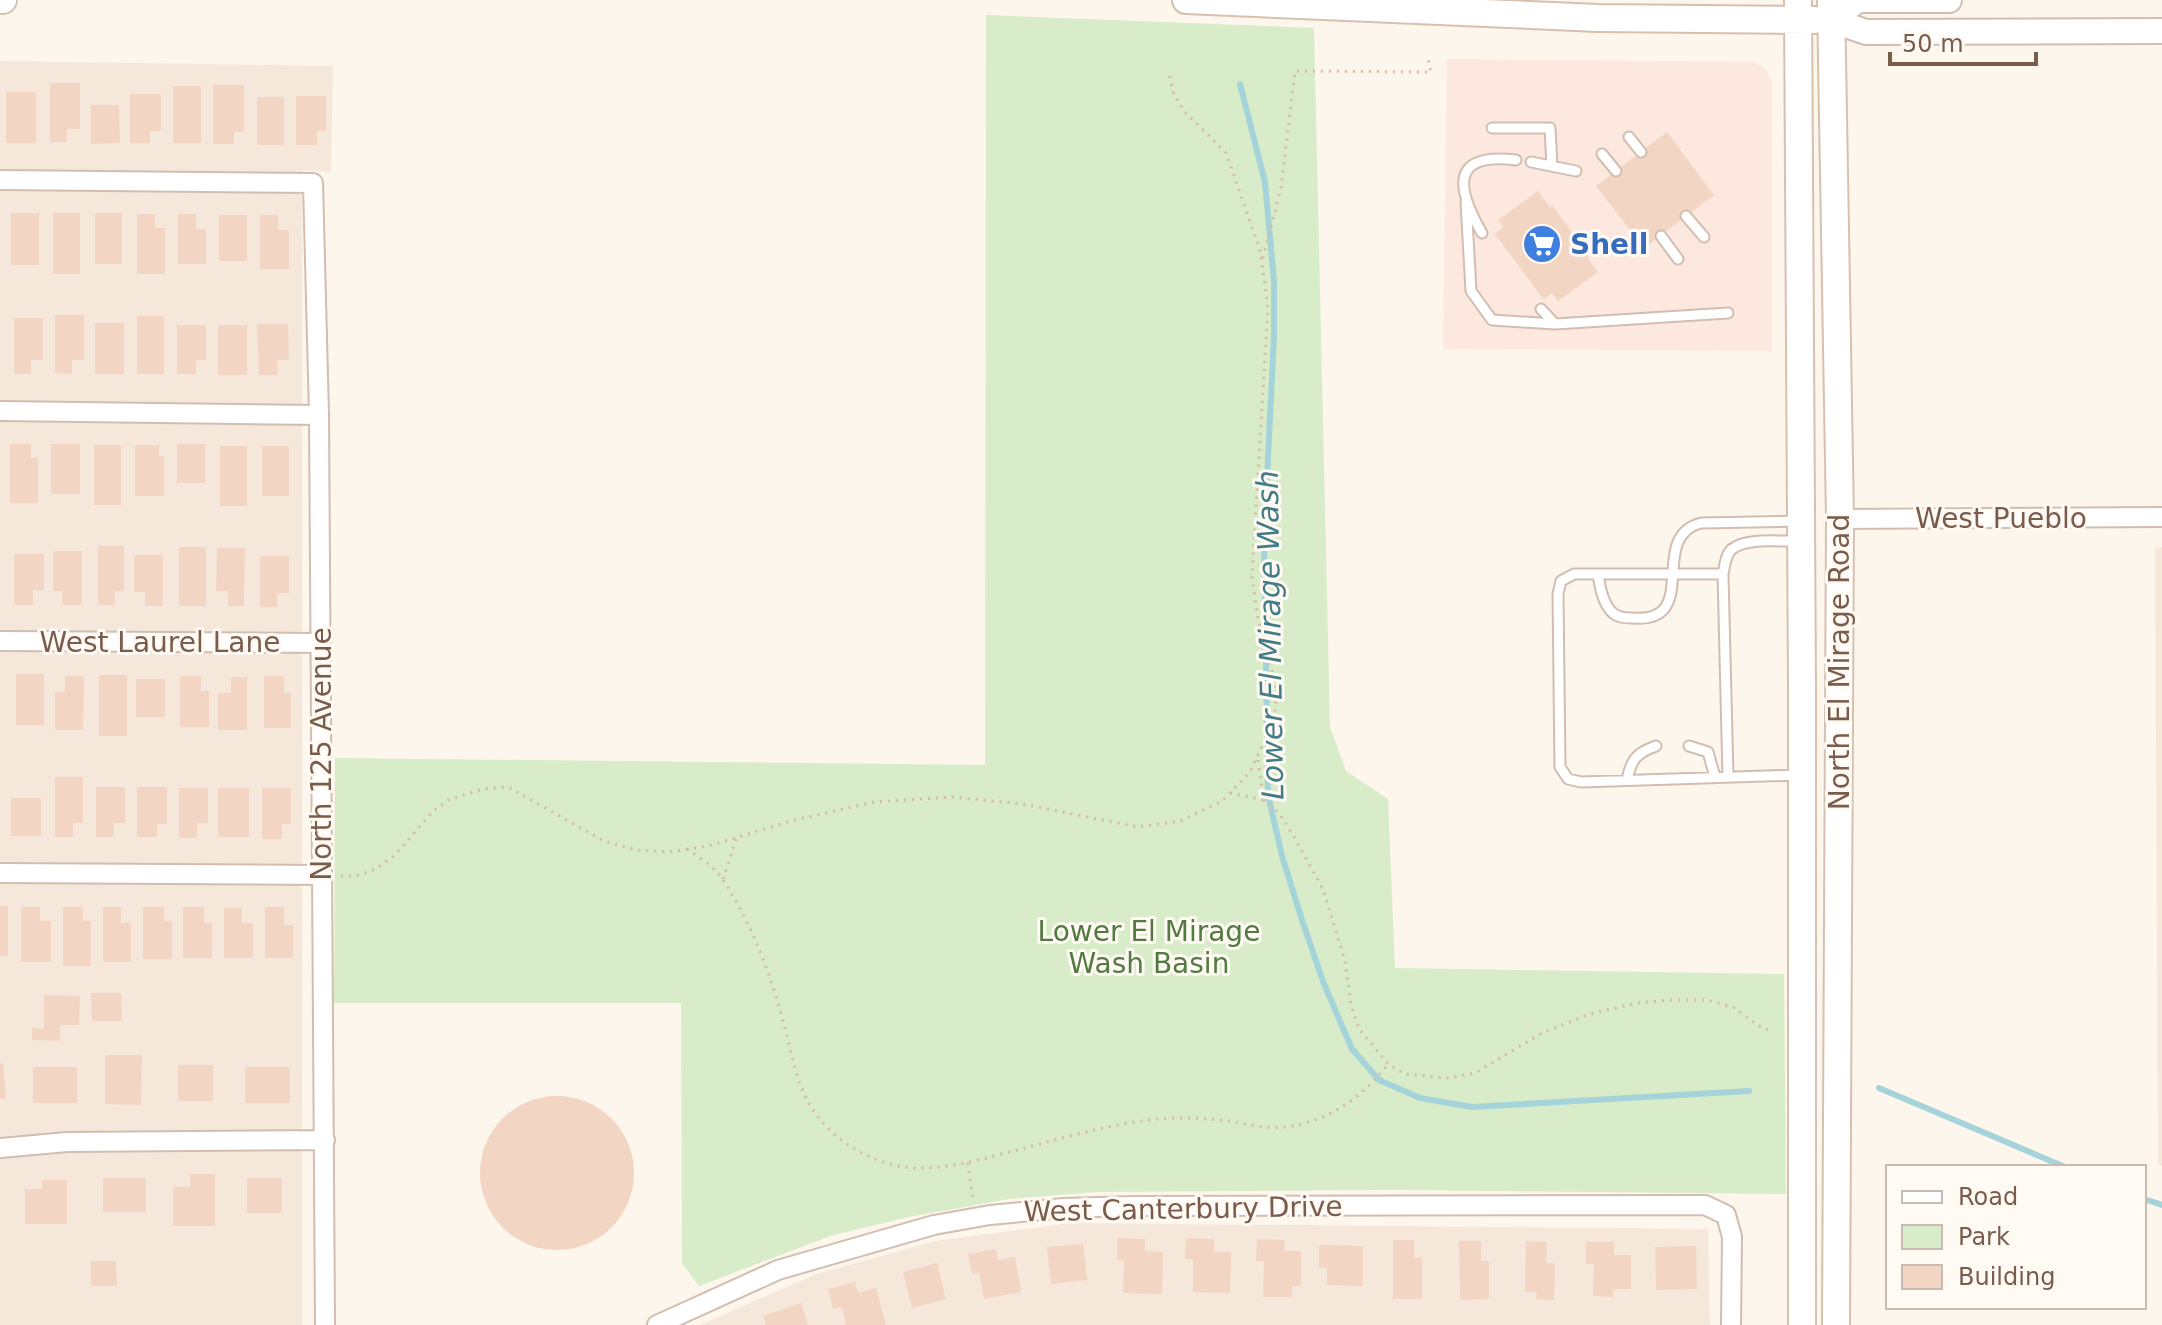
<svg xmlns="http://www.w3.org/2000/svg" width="2162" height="1325" font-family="'DejaVu Sans',sans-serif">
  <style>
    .residential { fill: #f5e8da }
    .commercial { fill: #fde8e0 }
    .green { fill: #d8ecc9 }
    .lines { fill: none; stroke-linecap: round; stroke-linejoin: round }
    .stream { stroke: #a5d3da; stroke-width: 6 }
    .building { fill: #f3d5c3 }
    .service-casing { stroke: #d1beb0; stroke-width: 13 }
    .minor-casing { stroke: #d1beb0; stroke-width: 22 }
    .tertiary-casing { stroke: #d1beb0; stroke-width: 28 }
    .secondary-casing { stroke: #d6c0b0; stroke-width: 30 }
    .path { stroke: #d9b8a5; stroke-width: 3; stroke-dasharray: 2 6; stroke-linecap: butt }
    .service { stroke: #fff; stroke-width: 9 }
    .minor { stroke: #fff; stroke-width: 18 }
    .tertiary { stroke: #fff; stroke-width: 24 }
    .secondary { stroke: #fff; stroke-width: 26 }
    .labels { text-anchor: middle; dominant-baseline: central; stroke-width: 6; stroke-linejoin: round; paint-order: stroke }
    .shop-label { font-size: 28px; font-weight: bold; fill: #366cbe; stroke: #fffaf3; text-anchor: start }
    .street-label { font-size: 28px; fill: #7a5c4d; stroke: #fffaf3 }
    .park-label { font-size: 28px; fill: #537a41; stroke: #fffaf3 }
    .water-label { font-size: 30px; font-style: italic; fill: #437c86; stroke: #fffaf3 }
  </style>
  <rect width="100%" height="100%" fill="#fdf6ec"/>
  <path class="residential" d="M0,61L333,66L331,172L302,170V1325H0Z
    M2162,547V1166L2158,1164L2155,548Z
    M1071,1223L1708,1229L1710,1325H700L816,1274L935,1241Z"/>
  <path class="commercial" d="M1447,59L1754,62L1765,68L1772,82V351L1443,349Z"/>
  <path class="green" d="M986,15L1314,28L1330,727L1346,771L1388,799L1395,968L1784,974L1786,1194L1395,1190L1097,1192L1009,1199L909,1217L833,1235L699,1286L682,1263L681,1003H334L335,758L985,765Z"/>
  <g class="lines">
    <path class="stream" d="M1240,84L1265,182L1274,281V336L1264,539L1268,795L1282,856L1303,923L1324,984L1352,1049L1379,1080L1420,1098L1472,1107L1749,1091
      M1879,1088L2065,1167
      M2144,1199L2162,1205"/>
  </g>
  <path class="building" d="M50,83H80V129H67V142H50Z
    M213,85H244V132H234V144H213Z
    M173,86H201V143H173Z
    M6,92H36V143H6Z
    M130,94H161V131H150V143H130Z
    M296,96H326V131H317V145H296Z
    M257,97H284V145H257Z
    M91,105H119L120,143L91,144Z
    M1667,132L1714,195L1644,248L1596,186Z
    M1538,191L1550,207L1552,205L1589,255L1587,257L1598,272L1558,301L1552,293L1544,300L1495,234L1503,227L1498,220Z
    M11,213H39V265H11Z
    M53,213H80V274H53Z
    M95,213H122V264H95Z
    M137,214H155V228H165V274H137Z
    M178,214H196V229H206V264H178Z
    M219,215H247V261H219Z
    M260,215H278V230H289V269H260Z
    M55,315H84V360H72V374L55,373Z
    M137,316H164V374H137Z
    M14,318H43V360H31V374H14Z
    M95,323H124V374H95Z
    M257,324H288L289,360H277L278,375H259Z
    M177,325H206V360H196V374H177Z
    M218,325H247V375H218Z
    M10,444H31V458H38V503H10Z
    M51,444H80V494H51Z
    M177,444H205V483H177Z
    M94,445H121V505H94Z
    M135,445H159V456H164V496H135Z
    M220,446H247V506H220Z
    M262,446H289V496H262Z
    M98,546H124V591H115V605H98Z
    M179,547H206V606H179Z
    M217,548H245L244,606H228V591H216Z
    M53,551H82V605H62V591H53Z
    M14,554H44V590H33V605H14Z
    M134,555H163V606H145V592H134Z
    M260,556H289V593H277V607H260Z
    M16,674H44V725H16Z
    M99,675H127V736H99Z
    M65,676H84L83,730H55V692H65Z
    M180,676H201V691H209V727H180Z
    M264,676H284V693H291V728H264Z
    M231,677H247V730H218V693H231Z
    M136,679H165V717H136Z
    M55,777H83V823H73V837H55Z
    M96,787H125V823H114V837H96Z
    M137,787H167V824H157V837H137Z
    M179,788H208V823H197V838H179Z
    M218,788H249V837H218Z
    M262,788H291V824H282V839H262Z
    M11,798H41V836H11Z
    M0,906H8V956H0Z
    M21,907H40V921H51V962H21Z
    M63,907H83V921H91V966H63Z
    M103,907H121V923H131V962H103Z
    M143,907H164V921H172V959H143Z
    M183,907H204V923H212V958H183Z
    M265,907H284V925H293V958H265Z
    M224,908H242V923H253V958H224Z
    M91,993H121L122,1021H92Z
    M44,995L80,996L79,1025H60V1041L32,1040V1028L44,1029Z
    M105,1055H142L141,1105L105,1104Z
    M3,1063L6,1099H0V1064Z
    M178,1065H213V1101H178Z
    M33,1067H77V1103H33Z
    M245,1067H290V1103H245Z
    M480 1173a77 77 0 1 1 154 0a77 77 0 1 1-154 0Z
    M190,1174H215V1226H173V1187H190Z
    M103,1178H146V1212H103Z
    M247,1178H282V1213H247Z
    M42,1180H67V1224H25V1189H42Z
    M1117,1238L1145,1239V1251L1163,1252L1162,1294L1123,1293L1124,1260H1117Z
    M1186,1238L1214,1239V1252H1231L1230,1293L1193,1292V1259H1185Z
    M1257,1239L1285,1240L1284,1251H1301V1286H1292V1297H1263L1264,1261H1256Z
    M1393,1240H1414V1258H1422V1299H1393Z
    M1459,1241H1481V1261H1489V1299L1460,1300Z
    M1526,1241L1547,1242L1546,1263H1555L1554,1300L1536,1299L1537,1292H1525Z
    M1586,1242H1614V1255H1631V1289H1613V1297L1593,1296L1594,1264H1586Z
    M1083,1244L1087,1280L1051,1284L1047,1247Z
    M1319,1245L1363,1246V1286L1327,1285V1268L1319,1267Z
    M1696,1246L1697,1289L1656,1290L1655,1247Z
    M996,1249L998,1260L1015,1257L1021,1292L984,1299L979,1273L972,1274L968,1254Z
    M91,1261H116L117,1286H91Z
    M937,1263L946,1299L912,1308L903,1272Z
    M855,1282L858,1293L876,1288L886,1325H846L842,1307L833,1309L828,1289Z
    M801,1303L808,1325H766L763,1316Z"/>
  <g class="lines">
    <defs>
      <path id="service" d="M1492,128H1550L1552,166
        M1629,137L1641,152
        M1602,154L1616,171
        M1531,162L1576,171
        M1466,202L1471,291L1492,320L1555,324L1728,313
        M1686,216L1704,237
        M1482,233C1456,188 1450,152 1516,160
        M1661,236L1678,259
        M1541,309L1555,324
        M1723,574H1574L1561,581L1558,594L1560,767L1568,779L1581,782L1799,775
        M1598,575C1600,586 1602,600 1610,610C1615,617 1623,618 1632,618C1703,624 1646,537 1701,523L1799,521
        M1689,746L1708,752L1715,777
        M1728,777L1723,574C1725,566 1725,555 1732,549C1748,537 1779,542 1797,541
        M1627,780C1631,760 1636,753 1656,746"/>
      <path id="minor" d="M0,180L313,183L319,415L325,1325
        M0,411L319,415
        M1840,519L2162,517
        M0,641L320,643
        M0,873L321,875
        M0,1148L67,1142L325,1140
        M657,1325L778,1270L934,1225L990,1215L1064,1208L1134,1206L1705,1205L1726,1215L1732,1237L1731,1325"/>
      <path id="tertiary" d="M1831,20L1866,32L2162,31
        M1831,20L1858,0H1949"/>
      <path id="secondary" d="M0,0H3
        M1186,0L1598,18L1814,20
        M1798,0L1802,689V1325
        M1831,0L1840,519L1836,1325"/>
    </defs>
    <use href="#service" class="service-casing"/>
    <use href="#minor" class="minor-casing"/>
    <use href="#tertiary" class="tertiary-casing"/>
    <use href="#secondary" class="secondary-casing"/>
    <path class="path" d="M1263,258L1281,188L1295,71L1431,72L1428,59
      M1258,760L1264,800L1278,812L1293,835L1323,889L1345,961L1351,1005L1359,1029L1388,1064L1405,1074L1448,1078L1475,1073L1542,1033L1590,1014L1637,1003L1669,1000H1707L1733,1007L1762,1028L1771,1030
      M1230,793L1264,800
      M687,849C700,858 715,867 723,880C751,922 772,977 784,1025C791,1050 795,1076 807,1100C827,1138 872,1166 915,1168C951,1169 986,1158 1021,1149C1066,1137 1111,1124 1157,1119C1180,1117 1206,1118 1229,1121C1247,1124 1265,1129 1283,1127C1327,1123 1363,1097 1388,1064
      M341,876H356L376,869L395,855L433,811L450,799L483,789L508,787L604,841L636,850L669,852L708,846L791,821L874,802L953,797L1022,804L1138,827L1180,821L1222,801L1250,772L1274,721L1277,690L1257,614L1252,575L1268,308L1260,250L1226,153L1185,112L1174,95L1169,74
      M723,879L737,837
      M968,1163L973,1199"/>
    <use href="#service" class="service"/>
    <use href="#minor" class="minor"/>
    <use href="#tertiary" class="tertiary"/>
    <use href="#secondary" class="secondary"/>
  </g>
  <defs>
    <symbol id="supermarket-disc" viewBox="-11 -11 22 22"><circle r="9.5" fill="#3f7fe0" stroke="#fffaf3"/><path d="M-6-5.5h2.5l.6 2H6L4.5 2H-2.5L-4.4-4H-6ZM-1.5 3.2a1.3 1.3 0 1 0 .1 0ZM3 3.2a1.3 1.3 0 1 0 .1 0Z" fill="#fff"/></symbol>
  </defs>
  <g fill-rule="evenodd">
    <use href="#supermarket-disc" x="1520" y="222" width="44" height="44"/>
  </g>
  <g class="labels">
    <g class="shop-label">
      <text x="1570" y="244">Shell</text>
    </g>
    <g class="street-label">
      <text x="2001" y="518">West Pueblo</text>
      <text x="160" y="642">West Laurel Lane</text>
      <text transform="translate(1839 662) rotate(-90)">North El Mirage Road</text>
      <text transform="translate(321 754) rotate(-90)">North 125 Avenue</text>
      <text transform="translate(1183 1209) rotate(-1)">West Canterbury Drive</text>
    </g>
    <g class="park-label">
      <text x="1149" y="931">Lower El Mirage<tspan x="1149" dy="32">Wash Basin</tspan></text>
    </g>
    <g class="water-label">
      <text transform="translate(1270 635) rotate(-91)">Lower El Mirage Wash</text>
    </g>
  </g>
  <rect x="1886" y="1165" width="260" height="144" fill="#fffaf3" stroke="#cabbb1" stroke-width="2"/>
  <rect x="1902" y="1191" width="40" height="12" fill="#ffffff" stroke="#cabbb1" stroke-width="2"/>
  <text x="1958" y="1205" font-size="24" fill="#7a5c4d">Road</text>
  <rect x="1902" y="1225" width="40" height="24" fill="#d8ecc9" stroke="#cabbb1" stroke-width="2"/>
  <text x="1958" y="1245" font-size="24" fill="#7a5c4d">Park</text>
  <rect x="1902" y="1265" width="40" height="24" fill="#f3d5c3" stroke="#cabbb1" stroke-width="2"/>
  <text x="1958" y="1285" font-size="24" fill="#7a5c4d">Building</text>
  <path d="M1890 52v12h146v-12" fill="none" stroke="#7a5c4d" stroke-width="4"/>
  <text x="1902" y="52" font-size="24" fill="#7a5c4d" stroke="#fffaf3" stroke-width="6" paint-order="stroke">50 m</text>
</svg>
